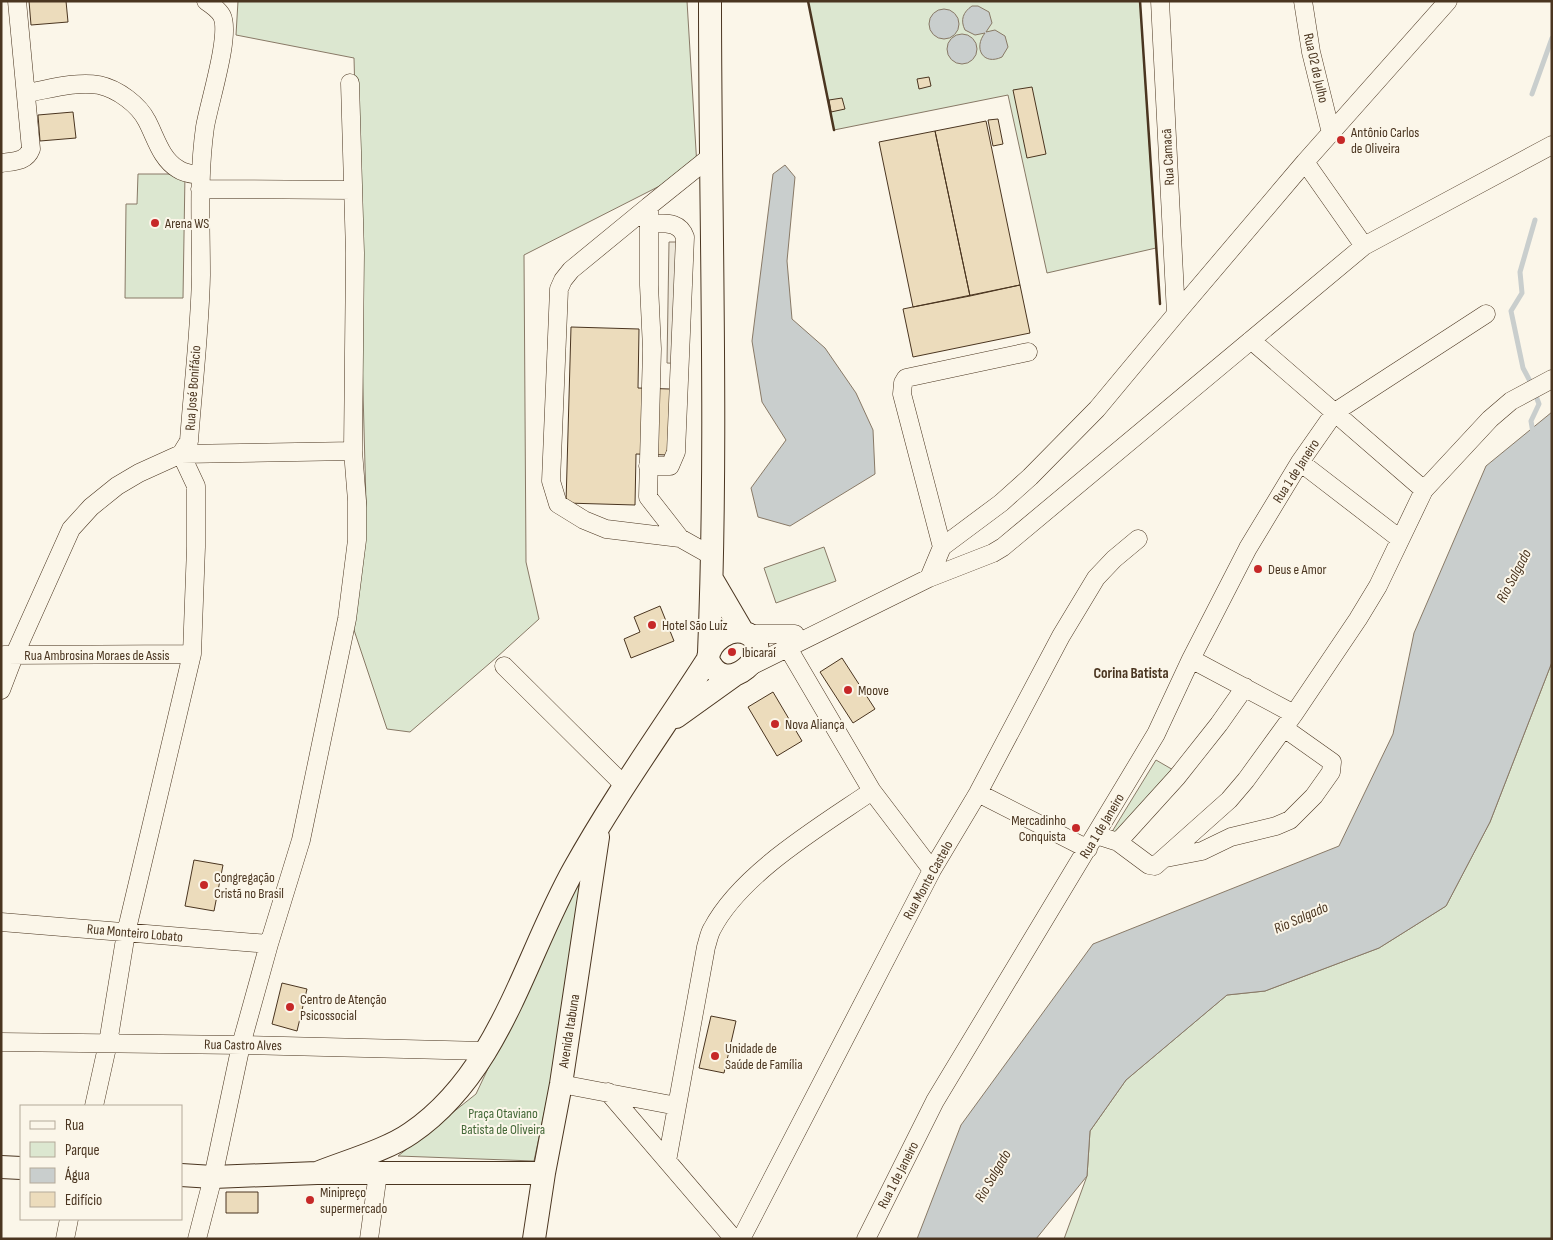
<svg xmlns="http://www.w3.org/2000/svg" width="1553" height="1240" font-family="'Sofia Sans Condensed',sans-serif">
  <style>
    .green { fill: #dce7d0; stroke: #887966 }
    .parking { fill: #ede7d9; stroke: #887966 }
    .water { fill: #c9cecd; stroke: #887966 }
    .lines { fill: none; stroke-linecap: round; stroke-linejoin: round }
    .stream { stroke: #c9cecd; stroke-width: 5 }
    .building { fill: #ecdcbc; stroke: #4a3520 }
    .minor-casing { stroke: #4a3520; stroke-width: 19 }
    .major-casing { stroke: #4a3520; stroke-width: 24 }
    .minor { stroke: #fbf6e9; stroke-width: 18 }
    .major { stroke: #fbf6e9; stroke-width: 22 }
    .wall { stroke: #4a3520; stroke-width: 2.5 }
    .poi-dot { fill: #c62828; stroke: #fbf6e9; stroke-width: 2 }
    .labels { text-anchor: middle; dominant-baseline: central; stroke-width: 4; stroke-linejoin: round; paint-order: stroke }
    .street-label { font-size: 14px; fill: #4a3520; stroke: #fbf6e9 }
    .poi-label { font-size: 14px; fill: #4a3520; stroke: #fbf6e9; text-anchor: start }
    .park-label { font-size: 14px; fill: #436837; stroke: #fbf6e9 }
    .water-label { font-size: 15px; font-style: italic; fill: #4a3520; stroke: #fbf6e9 }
    .neighbourhood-label { font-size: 15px; font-weight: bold; fill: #4a3520; stroke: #fbf6e9 }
  </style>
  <rect width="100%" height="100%" fill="#fbf6e9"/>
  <path class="green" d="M238,1H687L697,167L524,255L526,562L539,619L497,657L410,732L387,729L353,627L366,503L354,58L236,35Z
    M808,1H1140L1156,248L1047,273L1008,95L834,130Z
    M138,174H185L183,298H125L126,204H137Z
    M824,547L836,581L776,603L764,568Z
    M1552,662V1239H1064L1087,1176L1090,1131L1126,1080L1227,995L1265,991L1379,948L1446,906L1490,822Z
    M1156,760L1175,771L1118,839L1110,835Z
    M585,862L556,1057L534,1161L398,1156L476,1094Z"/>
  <path class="parking" d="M669,242H689L687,364L667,363Z"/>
  <path class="water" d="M972,6H978L989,12L992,23L986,32L995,30L1005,36L1008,47L1002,57C983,66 973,48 985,33L975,35L965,30C960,20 963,12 972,6Z
    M929 24a15 15 0 1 1 30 0a15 15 0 1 1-30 0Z
    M947 49a15 15 0 1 1 30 0a15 15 0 1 1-30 0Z
    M785,165L795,177L787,261L792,319L825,348L856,393L873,430L875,474L790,526L758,517L751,488L786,440L762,402L752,341L773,174Z
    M1552,412V662L1490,822L1446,906L1379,948L1265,991L1227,995L1126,1080L1090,1131L1087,1176L1036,1239H917L961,1125L1093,944L1339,846L1393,734L1414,633L1486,466Z"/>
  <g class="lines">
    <path class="stream" d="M1532,94L1552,38
      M1533,433L1531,421L1539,404L1531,383L1523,368L1511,311L1522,293L1520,272L1535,220"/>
  </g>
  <path class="building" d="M29,1H66L68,22L31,25Z
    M929,77L931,86L919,89L917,79Z
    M1032,87L1046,154L1027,158L1013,90Z
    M842,98L845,109L831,112L829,100Z
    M73,112L76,138L40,141L38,115Z
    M998,119L1003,144L993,146L988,120Z
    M986,121L1020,285L970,296L935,131Z
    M935,131L970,296L913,307L879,142Z
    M1020,285L1030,333L913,357L903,309Z
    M571,327L639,329L638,388L670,389L668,455L636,454L635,505L566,503Z
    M660,606L674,641L631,658L624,639L640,632L634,617Z
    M842,658L875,709L853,723L820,672Z
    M773,692L802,741L777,756L748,707Z
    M194,860L223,865L214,911L185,906Z
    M282,983L307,989L297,1031L272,1024Z
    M711,1016L736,1021L724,1073L699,1068Z
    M226,1192H258V1213H226Z"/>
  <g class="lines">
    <defs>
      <path id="minor" d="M1160,1L1176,314
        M1303,1L1311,52L1331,133
        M27,93C50,89 76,81 99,85C118,89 139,105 147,121C156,138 161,159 178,169C185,174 193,174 200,175
        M710,157L649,206V285L652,349L648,497L680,538L712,556
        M1305,162L1364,246
        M1,163C14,161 26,162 31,149L17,1
        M200,189L353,190
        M649,206L571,270L563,280L559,289L551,481L558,504L584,520L606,529L680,538
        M1251,340L1424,490
        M1300,462L1400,539
        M648,466H670L676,452L685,237C679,220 663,224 649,223
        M942,547L902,394L903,383L906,378L1028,352
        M929,578L942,547L1001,503L1030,477L1097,409L1176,314L1305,162L1448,1
        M750,634H795
        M785,635L788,648L872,791L932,870
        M4,655L192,654
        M1191,659L1294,714
        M504,666L625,786
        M749,667L929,578L993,553L1003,547L1364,246L1552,145
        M1,690L14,656L71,529L91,507L117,486L139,473L181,454L189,441C193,386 200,329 201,275C201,225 198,176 205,127C209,103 231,35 222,16C219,10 212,5 206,1
        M978,793L1088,849
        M1096,835L1118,842L1149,865L1155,866L1229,800L1246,780L1294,714L1358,619L1378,586L1424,490L1490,419L1511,401L1552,379
        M1118,842L1177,777L1219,724L1245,687
        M1166,858L1202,851L1231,837L1276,826L1290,820L1314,796L1331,772L1332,762L1284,728
        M1,922L269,944
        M1,1042L241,1045L485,1051
        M561,1084L677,1106
        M608,1092L734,1239
        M94,1106L108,1043L126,933L192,654L196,547V486L181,454L353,451
        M667,1161L706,947C708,941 709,934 712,929C741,873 821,826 872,791
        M65,1239L69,1219
        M197,1239L213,1177L241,1045L269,944L301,840L347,619L357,540V501L353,451L355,253L350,83
        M369,1239L378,1173
        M741,1239L932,870L978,793L1061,636L1096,578L1114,559L1138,539
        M866,1239L935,1101L1156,734L1191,659L1248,548L1300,462L1335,412L1486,314"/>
      <path id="major" d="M712,579L743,632
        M709,653C718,436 710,218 710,1
        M676,717L736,674
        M1,1167L21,1168
        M317,1173C344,1162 387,1150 411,1133C500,1072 524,958 574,869C614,797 663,729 708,659C709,642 731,625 748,634C779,649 725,702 708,659
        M181,1175L213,1177L317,1173H544
        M534,1239L544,1173L561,1084L598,837"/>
    </defs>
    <use href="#minor" class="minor-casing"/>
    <use href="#major" class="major-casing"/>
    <use href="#minor" class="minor"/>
    <use href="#major" class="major"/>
    <path class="wall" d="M808,1L834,130
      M1140,1L1160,304"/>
  </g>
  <g class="poi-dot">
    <circle cx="1341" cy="140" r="5"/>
    <circle cx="155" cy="223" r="5"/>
    <circle cx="1258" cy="569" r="5"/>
    <circle cx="652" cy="625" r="5"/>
    <circle cx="732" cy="652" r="5"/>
    <circle cx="848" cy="690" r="5"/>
    <circle cx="775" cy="724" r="5"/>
    <circle cx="1076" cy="828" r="5"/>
    <circle cx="204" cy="885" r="5"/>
    <circle cx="290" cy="1007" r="5"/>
    <circle cx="715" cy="1056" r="5"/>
    <circle cx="310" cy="1200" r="5"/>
  </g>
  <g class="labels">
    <g class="street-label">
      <text transform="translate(1316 68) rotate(77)">Rua 02 de Julho</text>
      <text transform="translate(1168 157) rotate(-93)">Rua Camacã</text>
      <text transform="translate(193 388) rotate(-86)">Rua José Bonifácio</text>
      <text transform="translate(1296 471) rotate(-57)">Rua 1 de Janeiro</text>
      <text x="97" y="655">Rua Ambrosina Moraes de Assis</text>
      <text transform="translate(1102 826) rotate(-59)">Rua 1 de Janeiro</text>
      <text transform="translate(928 880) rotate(-61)">Rua Monte Castelo</text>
      <text transform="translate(135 933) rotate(5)">Rua Monteiro Lobato</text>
      <text transform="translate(569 1031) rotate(-81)">Avenida Itabuna</text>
      <text transform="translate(243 1045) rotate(1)">Rua Castro Alves</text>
      <text transform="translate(898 1175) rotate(-63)">Rua 1 de Janeiro</text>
    </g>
    <g class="poi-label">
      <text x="1351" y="132">Antônio Carlos<tspan x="1351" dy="16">de Oliveira</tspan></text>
      <text x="165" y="223">Arena WS</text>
      <text x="1268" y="569">Deus e Amor</text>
      <text x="662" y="625">Hotel São Luiz</text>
      <text x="742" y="652">Ibicaraí</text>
      <text x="858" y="690">Moove</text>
      <text x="785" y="724">Nova Aliança</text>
      <text x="1066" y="820" text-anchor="end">Mercadinho<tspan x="1066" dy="16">Conquista</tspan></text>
      <text x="214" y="877">Congregação<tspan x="214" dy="16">Cristã no Brasil</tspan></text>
      <text x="300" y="999">Centro de Atenção<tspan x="300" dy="16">Psicossocial</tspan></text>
      <text x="725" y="1048">Unidade de<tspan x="725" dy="16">Saúde de Família</tspan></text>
      <text x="320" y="1192">Minipreço<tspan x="320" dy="16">supermercado</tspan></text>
    </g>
    <g class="park-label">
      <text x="503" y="1113">Praça Otaviano<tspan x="503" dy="16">Batista de Oliveira</tspan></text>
    </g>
    <g class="water-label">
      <text transform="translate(1514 576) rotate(-62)">Rio Salgado</text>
      <text transform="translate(1301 918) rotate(-24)">Rio Salgado</text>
      <text transform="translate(993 1176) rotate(-60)">Rio Salgado</text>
    </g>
    <g class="neighbourhood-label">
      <text x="1131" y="673">Corina Batista</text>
    </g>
  </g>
  <rect width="1553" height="1240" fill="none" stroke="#4a3520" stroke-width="5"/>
  <rect x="20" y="1105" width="162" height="115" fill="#fbf6e9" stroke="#b4a999"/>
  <rect x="30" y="1121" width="25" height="8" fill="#fbf6e9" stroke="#b4a999"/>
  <text x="65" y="1130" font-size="15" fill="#4a3520">Rua</text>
  <rect x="30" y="1142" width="25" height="15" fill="#dce7d0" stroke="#b4a999"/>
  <text x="65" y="1155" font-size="15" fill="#4a3520">Parque</text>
  <rect x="30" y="1168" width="25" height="15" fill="#c9cecd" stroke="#b4a999"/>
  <text x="65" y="1180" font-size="15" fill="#4a3520">Água</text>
  <rect x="30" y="1192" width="25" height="15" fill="#ecdcbc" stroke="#b4a999"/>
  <text x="65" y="1205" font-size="15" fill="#4a3520">Edifício</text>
</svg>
